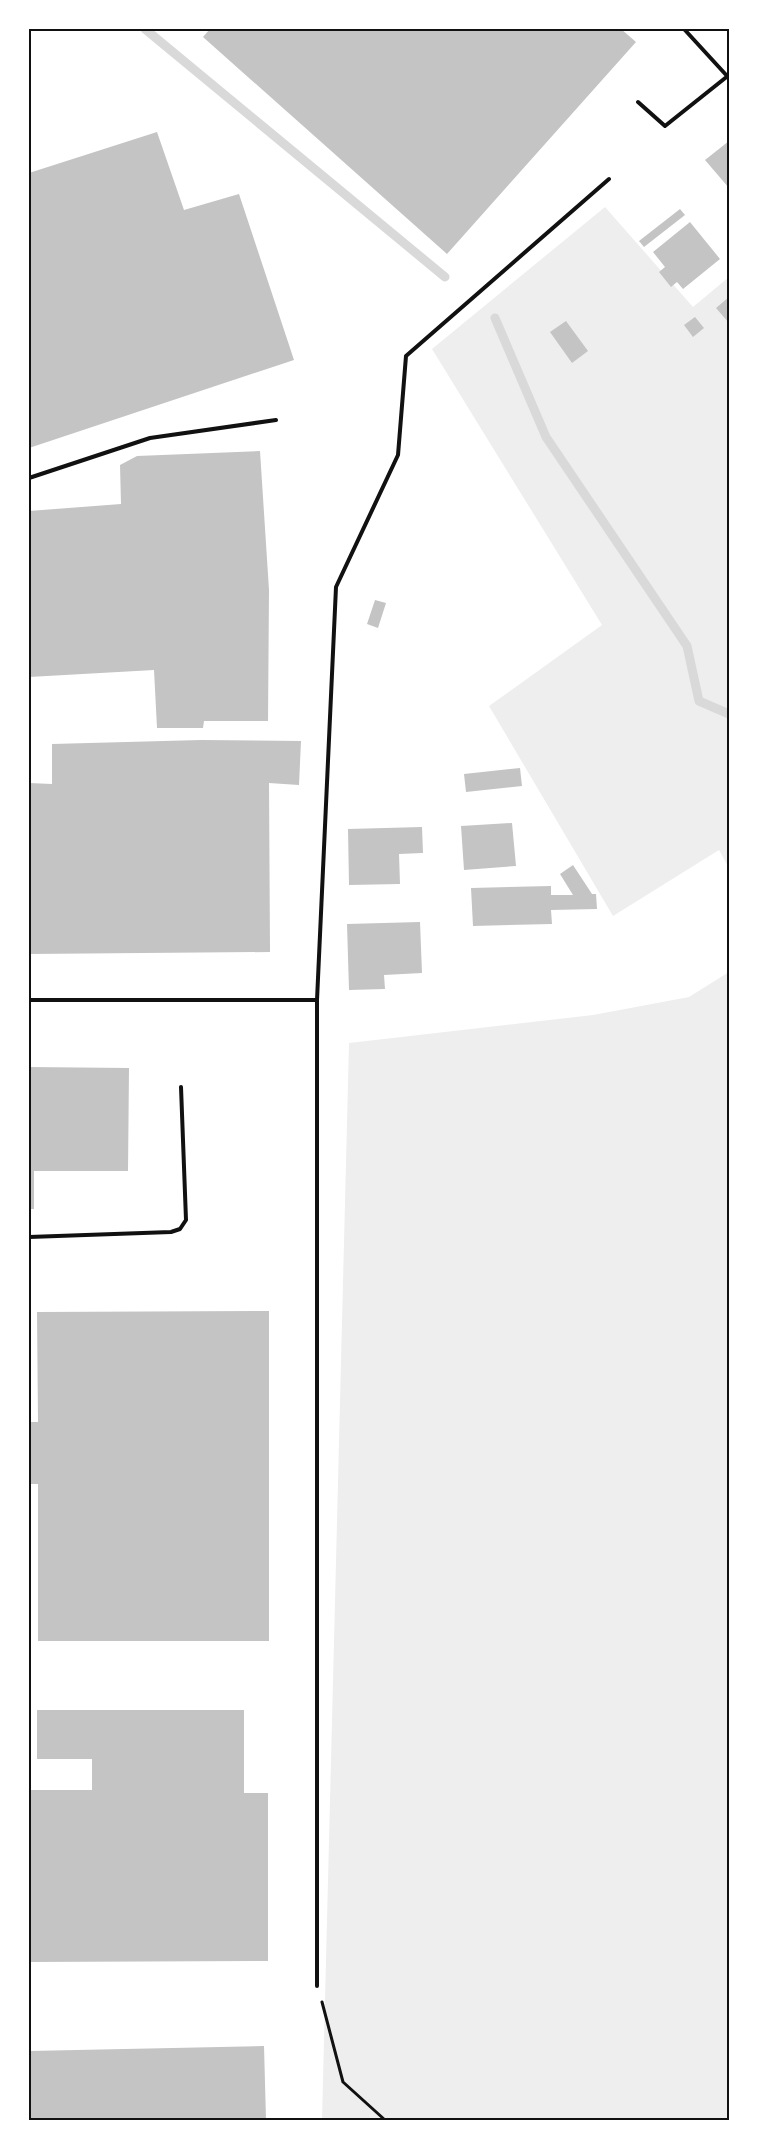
<svg xmlns="http://www.w3.org/2000/svg" width="758" height="2149" font-family="Overpass,sans-serif">
  <style>
    .green { fill: #eee }
    .lines { fill: none; stroke-linecap: round; stroke-linejoin: round }
    .stream { stroke: #d9d9d9; stroke-width: 9 }
    .building { fill: #c4c4c4 }
    .path { stroke: #111; stroke-width: 3 }
    .service { stroke: #111; stroke-width: 4 }
    .neatline { fill: none; stroke: #111; stroke-width: 2 }
  </style>
  <rect width="100%" height="100%" fill="#fff"/>
  <path class="green" d="M605,207L693,307L729,277V868L719,850L613,916L489,706L602,625L432,349Z
    M729,972V2120H322L349,1043L593,1015L689,997Z"/>
  <g class="lines">
    <path class="stream" d="M145,29L445,277
      M495,318L546,437L687,646L699,701L729,714"/>
  </g>
  <path class="building" d="M210,29H621L636,42L447,254L203,37Z
    M157,132L184,210L239,194L294,360L29,448V173Z
    M729,141V188L705,160Z
    M680,209L685,215L644,247L639,241Z
    M690,222L720,259L683,289L677,282L671,287L659,272L665,267L653,252Z
    M729,297V323L716,308Z
    M695,317L704,328L693,337L684,325Z
    M566,321L588,351L572,363L550,332Z
    M260,451L269,590L268,721H204L203,728H157L154,670L29,677V511L121,504L120,465L137,456Z
    M375,600L386,603L378,628L367,624Z
    M201,740L301,741L299,785L269,783L270,952L29,954V783L52,784V744Z
    M520,768L522,786L466,792L464,774Z
    M512,823L516,866L464,870L461,826Z
    M422,827L423,853L399,854L400,884L349,885L348,829Z
    M573,865L592,894H596L597,909L551,910L552,924L473,926L471,888L551,886V895H573L560,874Z
    M420,922L422,973L384,975L385,989L349,990L347,924Z
    M29,1067L129,1068L128,1171H34V1209H29Z
    M269,1311V1641H38V1484H29V1422H38L37,1312Z
    M37,1710H244V1793H268V1961L29,1962V1790H92V1759H37Z
    M264,2046L266,2120H29V2051Z"/>
  <g class="lines">
    <path class="path" d="M322,2002L343,2082L385,2120"/>
    <path class="service" d="M684,29L728,77
      M638,102L665,126L729,75
      M29,478L150,438L276,420
      M29,1000H317L336,587L398,455L406,356L609,179
      M317,1000V1986
      M29,1237L171,1232L180,1229L186,1220L181,1087"/>
  </g>
  <rect width="758" height="2149" fill="none" stroke="#ffffff" stroke-width="60"/>
  <rect x="30" y="30" width="698" height="2089" class="neatline"/>
</svg>
